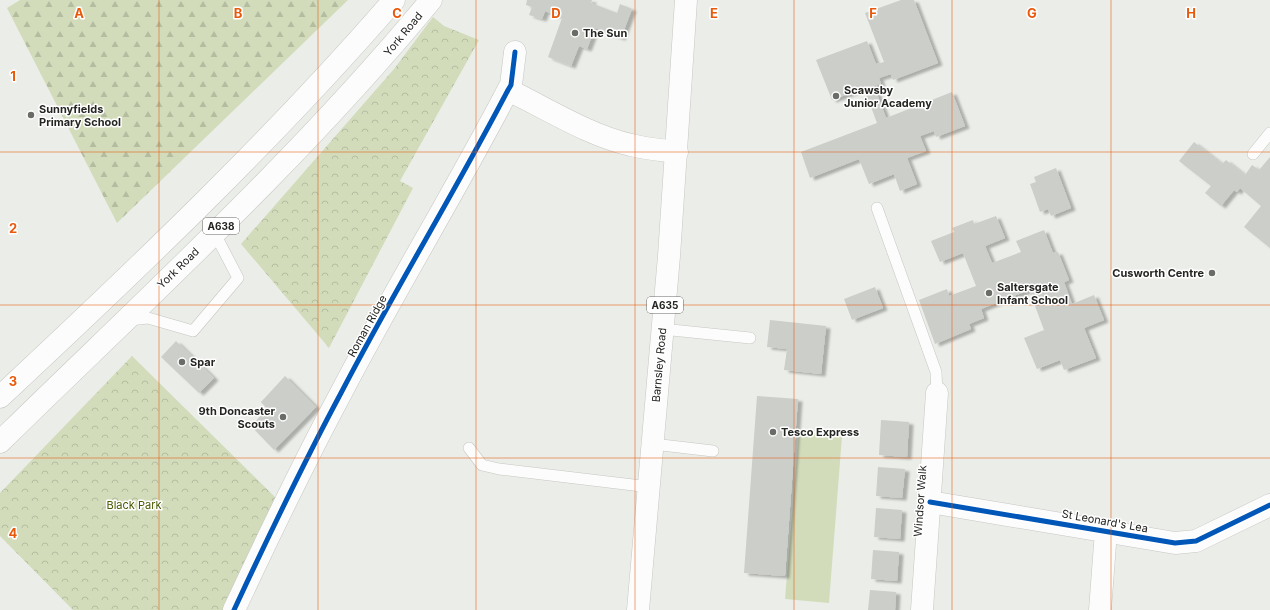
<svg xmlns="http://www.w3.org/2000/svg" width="1270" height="610" font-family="Inter,sans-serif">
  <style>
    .forest { fill: url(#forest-firs) }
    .park { fill: url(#park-crowns) }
    .garden { fill: #d2dcbb }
    .building { fill: #cccec9; filter: url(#shadow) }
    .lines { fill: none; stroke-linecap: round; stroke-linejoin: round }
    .lane-casing { stroke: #c6c7c3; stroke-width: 12 }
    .street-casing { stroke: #c6c7c3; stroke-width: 23 }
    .highway-casing { stroke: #c6c7c3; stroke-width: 23 }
    .lane { stroke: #fcfcfc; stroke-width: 11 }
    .street { stroke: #fcfcfc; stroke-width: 22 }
    .highway { stroke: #fcfcfc; stroke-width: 22 }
    .cycleway-casing { stroke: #fff; stroke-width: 8 }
    .cycleway { stroke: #0057b8; stroke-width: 5 }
    .grid { fill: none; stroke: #e8590c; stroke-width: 1; stroke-opacity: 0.55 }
    .poi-dot { fill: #6a6c67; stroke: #fff; stroke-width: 1.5 }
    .labels { text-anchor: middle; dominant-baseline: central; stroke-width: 3; stroke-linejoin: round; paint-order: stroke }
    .shield { fill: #fff; stroke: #666764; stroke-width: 1 }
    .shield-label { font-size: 10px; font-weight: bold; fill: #242622 }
    .poi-label { font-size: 11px; font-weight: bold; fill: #242622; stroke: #fff; text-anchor: start }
    .street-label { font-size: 11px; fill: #242622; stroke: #fff }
    .park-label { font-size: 11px; fill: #495a03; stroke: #fff }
    .grid-label { font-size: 13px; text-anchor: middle; font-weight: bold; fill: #e8590c; stroke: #fff; stroke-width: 3; stroke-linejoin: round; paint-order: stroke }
  </style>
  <defs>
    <pattern id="forest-firs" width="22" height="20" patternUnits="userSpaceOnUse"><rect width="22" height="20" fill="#d2dcbb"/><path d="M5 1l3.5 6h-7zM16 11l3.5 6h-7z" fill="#b4bda0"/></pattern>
    <pattern id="park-crowns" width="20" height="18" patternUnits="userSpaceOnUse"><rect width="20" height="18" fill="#d2dcbb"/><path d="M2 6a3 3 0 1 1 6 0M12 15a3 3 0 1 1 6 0" fill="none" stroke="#b4bda0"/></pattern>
    <filter id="shadow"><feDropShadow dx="4.5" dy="2.5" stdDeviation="1" flood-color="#0004"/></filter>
  </defs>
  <rect width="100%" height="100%" fill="#ebede8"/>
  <path class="forest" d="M20,0H348L117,223L7,8Z"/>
  <path class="park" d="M433,17L444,26L479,40L400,181L413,188L329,348L241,244L394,69Z
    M132,356L278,500L224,610H73L0,536V493Z"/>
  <path class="garden" d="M799,432L842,436L829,603L785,599Z"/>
  <path class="building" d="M527,0H592L591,3L617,13L620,4L632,9L621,38L595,28L587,49L579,46L571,66L548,57L562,18L545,11L542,19L529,15L532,7L526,5Z
    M901,0H914L938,63L893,80L891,74L879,78L881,84L874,86L886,118L952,92L965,126L936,137L934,131L920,136L926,151L907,158L917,184L900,191L894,174L869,184L859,159L810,178L801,152L877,123L864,88L832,100L816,60L867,41L876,64L884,62L865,13Z
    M1194,142L1222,164L1226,160L1245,175L1252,165L1259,170L1270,157V248L1244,227L1261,206L1240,188L1237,192L1234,190L1221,206L1205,193L1211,186L1179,161Z
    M1056,168L1071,208L1051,216L1048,209L1040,212L1030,184L1036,182L1034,177Z
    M996,216L1005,238L985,246L992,263L1021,252L1016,241L1044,230L1053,253L1058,252L1069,280L1064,282L1072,304L1094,295L1104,320L1084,328L1096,358L1064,370L1060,360L1037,369L1024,338L1044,330L1029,290L981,309L984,318L969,324L971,329L935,344L919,300L947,289L949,296L976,286L963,253L940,262L931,241L954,232L952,228L973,220L974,224Z
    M875,287L883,308L852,320L844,299Z
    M770,320L826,326L821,374L784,370L787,349L767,347Z
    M176,341L214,378L199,393L161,357Z
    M285,376L316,407L274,450L251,426L267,409L261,402Z
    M757,396L798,399L785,576L744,573Z
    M881,420L909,422L907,457L879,455Z
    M878,467L905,469L902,498L876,496Z
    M876,508L902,510L900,539L874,537Z
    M873,550L899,552L897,581L871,579Z
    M870,590L896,592L895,610H868Z"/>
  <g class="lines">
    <defs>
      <path id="lane" d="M1253,154L1270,133
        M877,208L936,372L937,393
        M129,320L148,318L193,331L238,278L214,232
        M662,329L750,338
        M653,444L713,451
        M469,448L482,465L499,469L650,487"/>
      <path id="street" d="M508,90C548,109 588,135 631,145C646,149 662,150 677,152
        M930,502L1175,543L1196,541L1270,505
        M234,610C268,537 303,464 341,393C394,291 455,192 508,90L511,85L515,52
        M922,610L937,393
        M1100,610L1106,531"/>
      <path id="highway" d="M0,397C136,270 272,141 394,0
        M0,442C147,298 300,159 431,0
        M638,610L669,256L686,0"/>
    </defs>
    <use href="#lane" class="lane-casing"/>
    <use href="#street" class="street-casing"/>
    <use href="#highway" class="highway-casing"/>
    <use href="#lane" class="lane"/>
    <use href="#street" class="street"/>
    <use href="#highway" class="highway"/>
    <defs>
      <path id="cycleway" d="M930,502L1175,543L1196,541L1270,505
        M234,610C268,537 303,464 341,393C394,291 455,192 508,90L511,85L515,52"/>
    </defs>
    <use href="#cycleway" class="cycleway-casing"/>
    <use href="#cycleway" class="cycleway"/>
  </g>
  <path class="grid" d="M159,0V610M318,0V610M476,0V610M635,0V610M794,0V610M952,0V610M1111,0V610M0,152H1270M0,305H1270M0,458H1270"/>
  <g class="poi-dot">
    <circle cx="575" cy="33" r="4"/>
    <circle cx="836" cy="96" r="4"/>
    <circle cx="31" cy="115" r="4"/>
    <circle cx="1212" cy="273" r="4"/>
    <circle cx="989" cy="293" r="4"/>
    <circle cx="182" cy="362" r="4"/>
    <circle cx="283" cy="417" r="4"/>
    <circle cx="773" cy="432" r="4"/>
  </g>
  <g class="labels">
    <g class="shield">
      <rect x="203" y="218" width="36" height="16" rx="3"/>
      <rect x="647" y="297" width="36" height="16" rx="3"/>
    </g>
    <g class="shield-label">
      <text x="221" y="226">A638</text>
      <text x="665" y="305">A635</text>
    </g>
    <g class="poi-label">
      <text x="583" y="33">The Sun</text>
      <text x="844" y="90">Scawsby<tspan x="844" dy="13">Junior Academy</tspan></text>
      <text x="39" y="109">Sunnyfields<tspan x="39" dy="13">Primary School</tspan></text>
      <text x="1204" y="273" text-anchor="end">Cusworth Centre</text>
      <text x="997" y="287">Saltersgate<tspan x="997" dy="13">Infant School</tspan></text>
      <text x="190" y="362">Spar</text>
      <text x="275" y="411" text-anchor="end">9th Doncaster<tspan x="275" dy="13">Scouts</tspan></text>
      <text x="781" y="432">Tesco Express</text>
    </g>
    <g class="street-label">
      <text transform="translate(403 34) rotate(-50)">York Road</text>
      <text transform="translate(178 268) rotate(-44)">York Road</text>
      <text transform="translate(367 326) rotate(-61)">Roman Ridge</text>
      <text transform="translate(659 365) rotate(-85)">Barnsley Road</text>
      <text transform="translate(920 501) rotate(-86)">Windsor Walk</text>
      <text transform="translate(1105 521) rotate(10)">St Leonard's Lea</text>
    </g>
    <g class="park-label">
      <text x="134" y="505">Black Park</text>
    </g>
  </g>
  <g class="grid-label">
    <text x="79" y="18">A</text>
    <text x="238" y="18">B</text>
    <text x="397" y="18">C</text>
    <text x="556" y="18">D</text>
    <text x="714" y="18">E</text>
    <text x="873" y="18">F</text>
    <text x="1032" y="18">G</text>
    <text x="1191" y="18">H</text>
    <text x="13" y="81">1</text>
    <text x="13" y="233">2</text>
    <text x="13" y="386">3</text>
    <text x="13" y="538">4</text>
  </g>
</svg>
